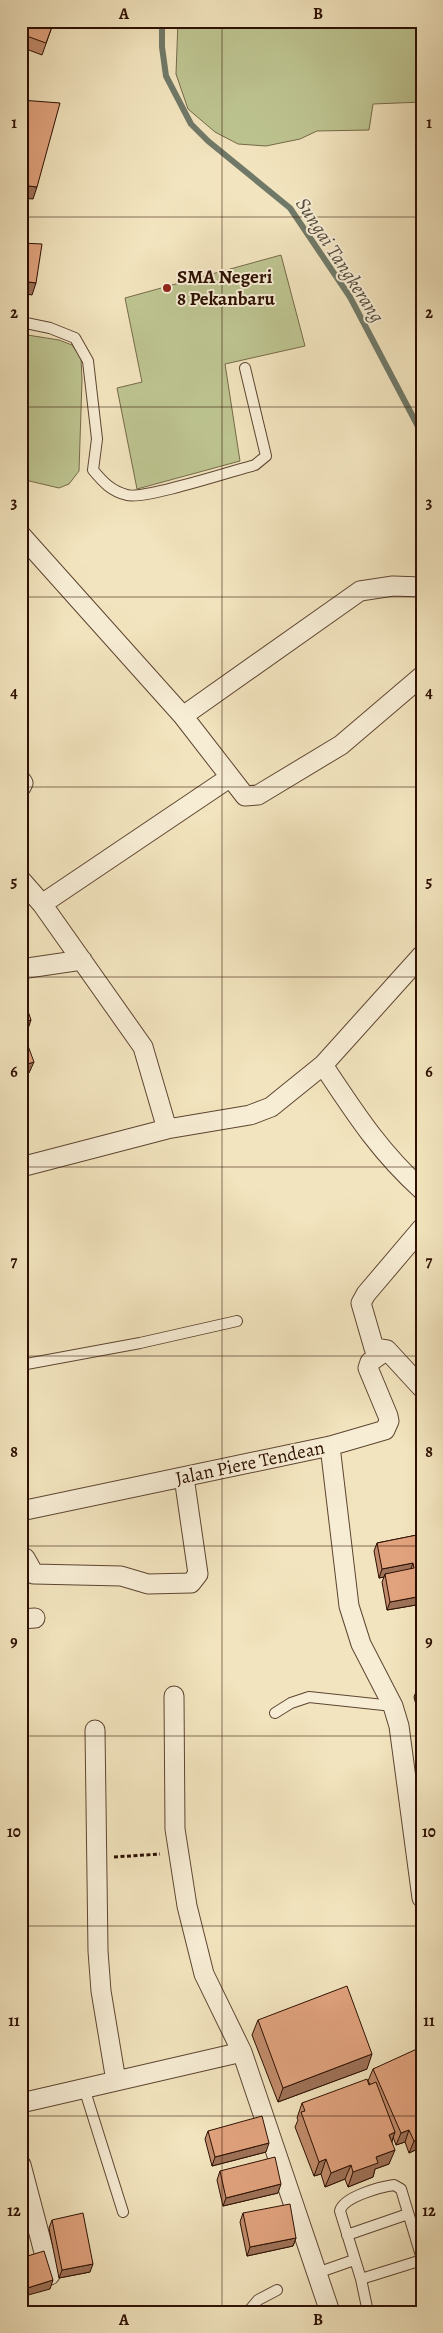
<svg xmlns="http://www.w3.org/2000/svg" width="443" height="2333" font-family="Alegreya,serif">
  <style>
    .green { fill: #bdc490; stroke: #756a49 }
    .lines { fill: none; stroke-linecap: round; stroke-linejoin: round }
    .stream { stroke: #707968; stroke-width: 6 }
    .lane-casing { stroke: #5e4531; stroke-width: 12 }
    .street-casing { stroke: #5e4531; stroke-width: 21 }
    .path { stroke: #2d1002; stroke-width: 3; stroke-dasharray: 4 2.5; stroke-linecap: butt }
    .lane { stroke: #f7edd5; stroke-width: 10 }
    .street { stroke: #f7edd5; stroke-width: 19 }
    .wall { fill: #c28c6c; stroke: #2d1002 }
    .shaded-wall { fill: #9e7258; stroke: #2d1002 }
    .building { fill: #e1a37e; stroke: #2d1002 }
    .grid { fill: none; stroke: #2d1002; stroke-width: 1; stroke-opacity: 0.55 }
    .poi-dot { fill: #8f2418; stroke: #f7edd5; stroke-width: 2 }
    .labels { text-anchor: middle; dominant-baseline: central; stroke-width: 4; stroke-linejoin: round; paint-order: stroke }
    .poi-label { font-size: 19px; font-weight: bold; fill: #2d1002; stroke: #f7edd5; text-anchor: start }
    .street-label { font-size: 19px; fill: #2d1002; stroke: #f7edd5 }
    .water-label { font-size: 20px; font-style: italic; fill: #544d3e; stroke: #f7edd5 }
    .neatline { fill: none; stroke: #2d1002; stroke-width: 2 }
    .grid-label { font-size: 16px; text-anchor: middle; font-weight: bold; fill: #2d1002 }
  </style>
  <rect width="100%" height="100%" fill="#f2e4be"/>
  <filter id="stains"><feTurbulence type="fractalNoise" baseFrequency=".004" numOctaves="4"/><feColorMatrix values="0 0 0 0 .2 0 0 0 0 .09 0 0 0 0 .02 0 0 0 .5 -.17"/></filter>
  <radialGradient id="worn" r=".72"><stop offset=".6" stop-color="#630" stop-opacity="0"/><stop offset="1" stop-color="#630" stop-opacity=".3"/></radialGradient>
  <path class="green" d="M178,21H422V102L373,104L369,130L317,131L300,139L266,146L238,144L215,132L188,109L176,74Z
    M281,255L305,346L225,364L240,461L137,489L117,388L142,382L125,298Z
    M21,334L59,340L72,345L81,357L82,380L79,471L69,484L59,488L21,479Z"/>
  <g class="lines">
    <path class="stream" d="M162,21V47L166,76L191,124L208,141L290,208L350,297L422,434"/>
    <defs>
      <path id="lane" d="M21,322L50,328L75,338L88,361L97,439L93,470C103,482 111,491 127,495C144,500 232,471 255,465L266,456L245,368
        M21,1365L140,1343L237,1321
        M275,1713L291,1703L309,1697L393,1706
        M84,2088L123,2212
        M347,2235L408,2214
        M317,2273L354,2260
        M361,2279L422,2260
        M248,2312L258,2300L277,2290
        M368,2312L361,2279L340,2211C343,2197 380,2187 394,2185L401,2189L422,2259
        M421,2312L422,2311"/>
      <path id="street" d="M21,535L183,716L245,796L258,795L341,745L422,676
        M183,716L360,591L393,586L422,587
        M21,780L23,783L21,787
        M21,880L42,904L143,1047L167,1129
        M42,904L229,778
        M21,969L82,960
        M323,1065C355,1113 379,1151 422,1190
        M21,1167L167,1129L250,1115L271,1107L323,1065L422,955
        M422,1228L366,1294L361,1303L374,1348L387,1350L422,1388
        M330,1446L349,1606L361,1644L393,1706L399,1726L422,1898
        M21,1511L330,1446L385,1430L389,1421L388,1416L368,1368L370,1362L387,1350
        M25,1558L34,1574L121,1576L148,1584L191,1583L198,1574L184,1477
        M21,1619L35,1618
        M174,1696L175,1829L187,1906L204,1974L242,2052
        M95,1730L98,1951L101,1991L116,2081
        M21,2103L242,2052L330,2312
        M21,2165L50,2275"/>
    </defs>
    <use href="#lane" class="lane-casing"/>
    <use href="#street" class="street-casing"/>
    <path class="path" d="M114,1857L160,1854"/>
    <use href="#lane" class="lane"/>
    <use href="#street" class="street"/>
  </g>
  <path class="wall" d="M21,21H54L42,55L21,47Z
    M422,1534V1604L387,1610L382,1582L384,1577L379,1578L374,1551L377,1543Z
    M422,1688V1728L414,1697L417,1689Z
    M258,2020L367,2069L278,2102L252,2035Z
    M422,2055V2147L409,2153L405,2142L396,2145L393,2137L392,2142L389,2164L375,2169L373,2177L348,2187L345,2179L325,2187L321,2174L314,2176L295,2127L298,2120L297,2118L302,2103L370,2084L368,2081L373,2069Z
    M208,2131L266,2152L212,2166L205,2139Z
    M220,2171L278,2193L223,2206L217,2180Z
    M243,2213L296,2238L293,2246L247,2256L240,2222Z
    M52,2220L90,2272L59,2278L49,2228Z"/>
  <path class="shaded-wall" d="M21,185L37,187L33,199L21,198Z
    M21,281L36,283L32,295L21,293Z
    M31,1020L27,1032L21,1034V1023Z
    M34,1062L29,1073L21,1076V1066Z
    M413,1563L410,1571L385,1574L384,1577L379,1578L382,1569Z
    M422,1596V1604L387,1610L390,1602Z
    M372,2054L367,2069L278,2102L283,2088Z
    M409,2130L405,2142L396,2145L401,2133Z
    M395,2132L390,2147L389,2135Z
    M422,2137V2147L409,2153L414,2141Z
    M269,2143L266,2152L212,2166L215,2157Z
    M395,2150L389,2164L375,2169L373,2177L348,2187L353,2172L376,2157Z
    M326,2159L321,2174L314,2176L319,2162Z
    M351,2165L345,2179L325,2187L331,2173Z
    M281,2184L278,2193L223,2206L226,2198Z
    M296,2238L293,2246L247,2256L250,2247Z
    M93,2264L90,2272L59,2278L62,2270Z
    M53,2280L50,2289L21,2297V2290Z"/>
  <path class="building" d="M21,21H54L46,43L21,34Z
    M21,100L60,103L37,187L21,185Z
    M21,243L42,244L36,283L21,281Z
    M26,1005L31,1020L21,1023V1006Z
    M21,1027L34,1062L21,1066Z
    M21,1467L23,1477H21Z
    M422,1534V1596L390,1602L385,1574L414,1568L413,1563L382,1569L377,1543Z
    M422,1688V1707L417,1689Z
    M347,1986L372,2054L283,2088L258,2020Z
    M419,2048L422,2055V2137L414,2141L409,2130L401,2133L373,2069Z
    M367,2079L369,2085L376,2082L395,2132L389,2135L395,2150L376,2157L378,2163L353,2172L351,2165L331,2173L326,2159L319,2162L301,2112L305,2111L302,2103Z
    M262,2116L269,2143L215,2157L208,2131Z
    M275,2157L281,2184L226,2198L220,2171Z
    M290,2204L296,2238L250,2247L243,2213Z
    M83,2213L93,2264L62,2270L52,2220Z
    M44,2251L53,2280L21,2290V2258Z
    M293,2308L294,2312H283Z"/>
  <path class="grid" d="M222,21V2312M21,217H422M21,407H422M21,597H422M21,787H422M21,977H422M21,1167H422M21,1356H422M21,1546H422M21,1736H422M21,1926H422M21,2116H422"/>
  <circle class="poi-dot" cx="167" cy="288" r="5"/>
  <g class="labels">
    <g class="poi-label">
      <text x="177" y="277">SMA Negeri<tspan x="177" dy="22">8 Pekanbaru</tspan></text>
    </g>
    <g class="street-label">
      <text transform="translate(250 1463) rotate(-12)">Jalan Piere Tendean</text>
    </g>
    <g class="water-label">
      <text transform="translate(340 260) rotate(57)">Sungai Tangkerang</text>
    </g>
  </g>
  <rect width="443" height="2333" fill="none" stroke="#f2e4be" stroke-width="55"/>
  <rect x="28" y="28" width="388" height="2278" class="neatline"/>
  <g class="grid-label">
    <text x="124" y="19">A</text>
    <text x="318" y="19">B</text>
    <text x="14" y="128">1</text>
    <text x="429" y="128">1</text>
    <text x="14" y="318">2</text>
    <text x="429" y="318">2</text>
    <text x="14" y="508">3</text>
    <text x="429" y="508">3</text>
    <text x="14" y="698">4</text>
    <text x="429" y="698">4</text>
    <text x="14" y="887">5</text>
    <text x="429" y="887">5</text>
    <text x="14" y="1077">6</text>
    <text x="429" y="1077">6</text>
    <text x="14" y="1267">7</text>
    <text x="429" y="1267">7</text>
    <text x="14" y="1457">8</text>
    <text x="429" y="1457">8</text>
    <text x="14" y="1647">9</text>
    <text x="429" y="1647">9</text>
    <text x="14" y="1837">10</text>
    <text x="429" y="1837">10</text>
    <text x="14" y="2026">11</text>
    <text x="429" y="2026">11</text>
    <text x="14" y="2216">12</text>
    <text x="429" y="2216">12</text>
    <text x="124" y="2325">A</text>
    <text x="318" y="2325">B</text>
  </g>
  <rect width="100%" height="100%" filter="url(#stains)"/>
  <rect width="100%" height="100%" fill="url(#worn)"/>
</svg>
